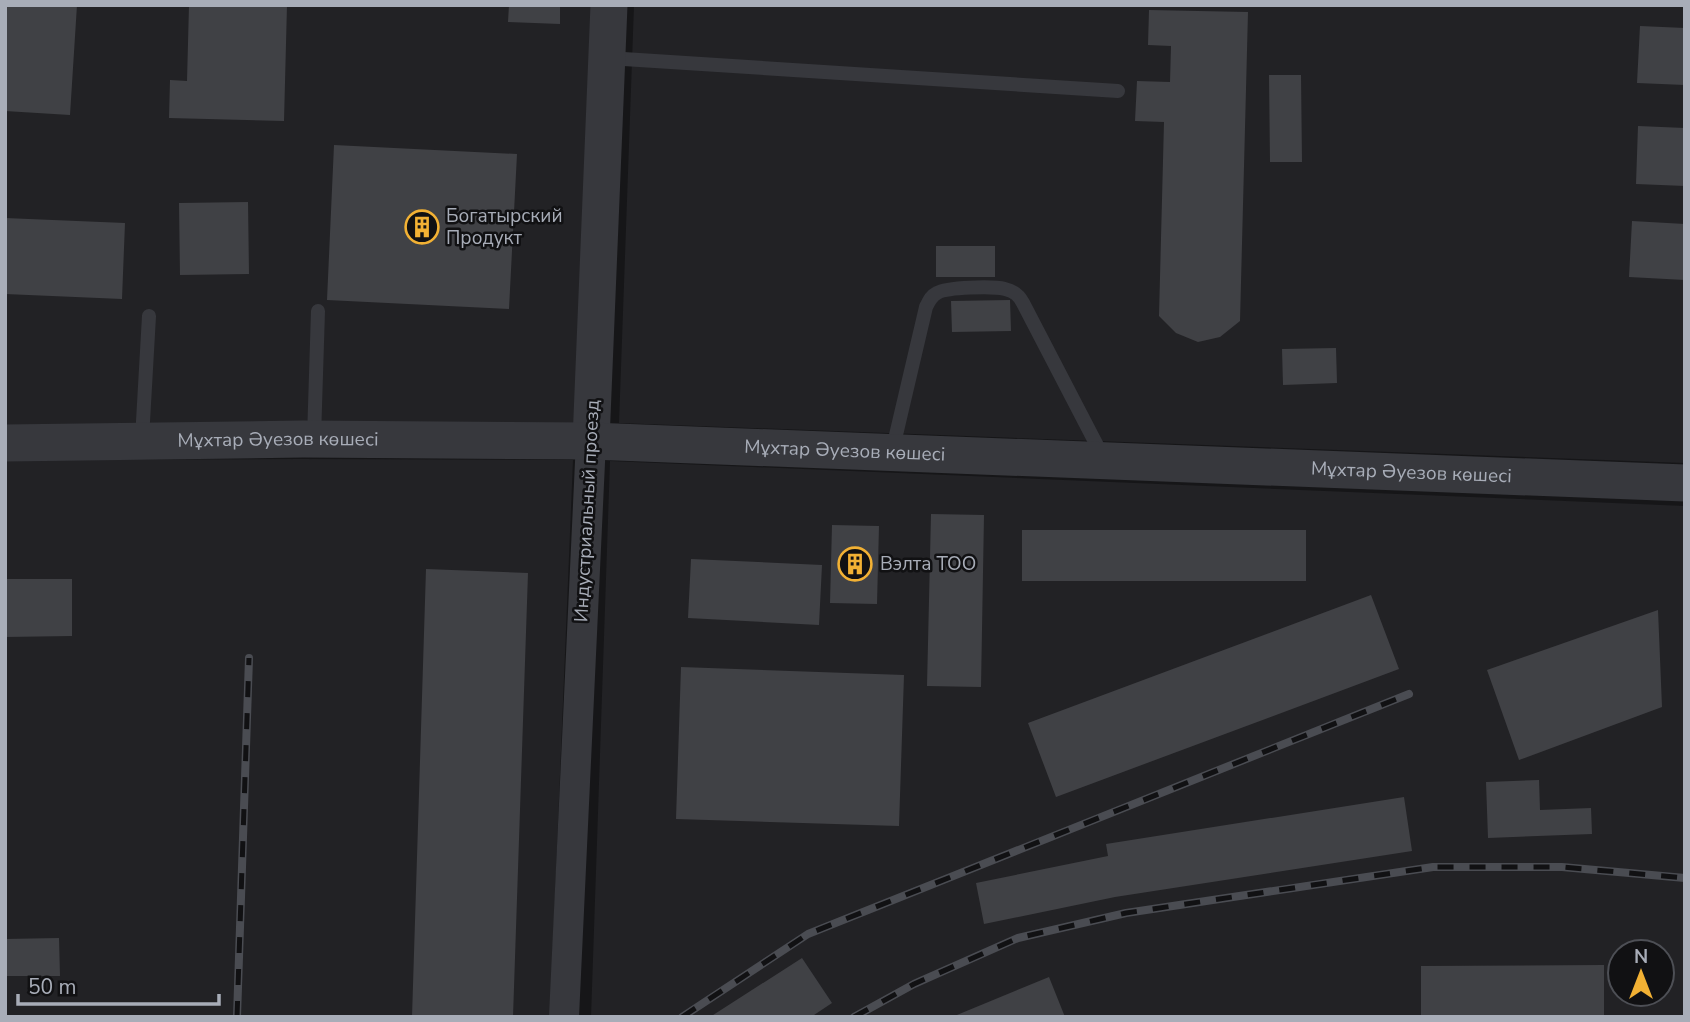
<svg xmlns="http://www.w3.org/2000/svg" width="1690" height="1022" font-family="'Nunito Sans',sans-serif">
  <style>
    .built { fill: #222225; fill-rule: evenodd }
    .building { fill: #404145 }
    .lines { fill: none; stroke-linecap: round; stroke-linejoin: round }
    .service { stroke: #37383d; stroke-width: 14 }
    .minor { stroke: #37383d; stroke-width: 30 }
    .tertiary { stroke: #37383d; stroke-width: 37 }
    .rail-casing { stroke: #4a4c52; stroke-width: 8 }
    .rail { stroke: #111113; stroke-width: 5; stroke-dasharray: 16; stroke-linecap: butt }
    .labels { text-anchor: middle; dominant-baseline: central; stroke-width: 5; stroke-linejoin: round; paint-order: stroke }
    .poi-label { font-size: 19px; fill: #a8adb8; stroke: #111113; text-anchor: start }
    .street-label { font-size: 19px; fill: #a8adb8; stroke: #111113 }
  </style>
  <rect width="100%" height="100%" fill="#161618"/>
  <path class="built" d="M5,5H593L577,423L5,426Z
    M634,5H1685V463L619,423Z
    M299,459L573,460L550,1017H5V460Z
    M610,461L1685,506V1017H591ZM1620,952H1662V994H1620Z"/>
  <path class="building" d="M5,5H77L70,115L5,111Z
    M189,5H287L284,121L169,118L170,80L187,81Z
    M509,5H560V24L508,22Z
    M1149,10L1248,12L1240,321L1220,337L1198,342L1176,333L1159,316L1164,122L1135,121L1137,81L1170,82L1171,46L1148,45Z
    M1640,26L1685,28V85L1637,83Z
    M1269,75H1301L1302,162H1270Z
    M1638,126L1685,128V186L1636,184Z
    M334,145L517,154L509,309L327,300Z
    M248,202L249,274L180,275L179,203Z
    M5,218L125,223L122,299L5,294Z
    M1632,221L1685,224V280L1629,277Z
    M936,246H995V277H936Z
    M1010,300L1011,331L952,332L951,301Z
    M1336,348L1337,383L1283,385L1282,349Z
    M931,514L984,515L981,687L927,686Z
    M832,525L879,526L877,604L830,603Z
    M1022,530H1306V581H1022Z
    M691,559L822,565L819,625L688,618Z
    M426,569L528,573L513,1017H412Z
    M5,579H72V636L5,637Z
    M1371,595L1399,669L1056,797L1028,723Z
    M1658,610L1662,707L1519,760L1487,670Z
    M681,667L904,675L899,826L676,819Z
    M1539,780L1540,810L1591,808L1592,834L1488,838L1486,782Z
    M1404,797L1412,851L1115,897L984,924L976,883L1108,856L1106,844Z
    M59,938L60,976H5V939Z
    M802,958L832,1003L811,1017H710Z
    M1604,965V1017H1421V966Z
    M1049,977L1065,1017H952Z"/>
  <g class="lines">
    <path class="service" d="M608,58L1118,91
      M314,438L318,311
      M142,439L149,316
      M892,452L926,307C929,301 931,296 937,293C947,287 993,286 1005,289C1014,291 1019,295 1023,303L1103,457"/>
    <path class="minor" d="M564,1017L591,441"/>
    <g class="tertiary">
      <path d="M591,441L609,5"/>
      <path id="s1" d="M5,443L303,439L591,441L1685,483"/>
    </g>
    <defs>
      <path id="rail" d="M237,1017L249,658
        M682,1017L808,934L1409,694
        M854,1017L914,984L1018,938L1126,913L1433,867H1562L1685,878"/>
    </defs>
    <use href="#rail" class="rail-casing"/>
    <use href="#rail" class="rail"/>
  </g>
  <defs>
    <symbol id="building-ring" viewBox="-11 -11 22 22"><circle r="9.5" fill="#111113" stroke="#f2b134" stroke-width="1.5"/><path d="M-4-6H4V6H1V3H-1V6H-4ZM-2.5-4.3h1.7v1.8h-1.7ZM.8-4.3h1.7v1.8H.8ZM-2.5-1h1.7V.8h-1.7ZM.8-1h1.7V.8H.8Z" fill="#f2b134"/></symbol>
  </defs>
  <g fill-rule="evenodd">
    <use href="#building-ring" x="403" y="208" width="38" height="38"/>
    <use href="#building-ring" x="836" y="545" width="38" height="38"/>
  </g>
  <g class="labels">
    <g class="poi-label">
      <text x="446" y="216">Богатырский<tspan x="446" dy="22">Продукт</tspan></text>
      <text x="880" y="564">Вэлта ТОО</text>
    </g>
    <g class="street-label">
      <text stroke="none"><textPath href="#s1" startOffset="273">Мұхтар Әуезов көшесі</textPath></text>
      <text stroke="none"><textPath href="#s1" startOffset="840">Мұхтар Әуезов көшесі</textPath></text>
      <text stroke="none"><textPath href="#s1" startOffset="1407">Мұхтар Әуезов көшесі</textPath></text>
      <text transform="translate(587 511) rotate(-87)">Индустриальный проезд</text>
    </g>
  </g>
  <rect width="1690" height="1022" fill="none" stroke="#a8adb8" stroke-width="14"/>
  <g transform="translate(1641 973)"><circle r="33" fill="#111113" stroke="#4d4f55" stroke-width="2"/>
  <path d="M0-5L12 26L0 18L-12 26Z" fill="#f2b134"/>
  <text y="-10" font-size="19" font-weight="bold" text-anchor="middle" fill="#a8adb8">N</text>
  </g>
  <path d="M18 994v10h201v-10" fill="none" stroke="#a8adb8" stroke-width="3.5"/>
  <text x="28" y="994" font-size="21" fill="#a8adb8" stroke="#111113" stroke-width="5" paint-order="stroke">50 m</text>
</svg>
